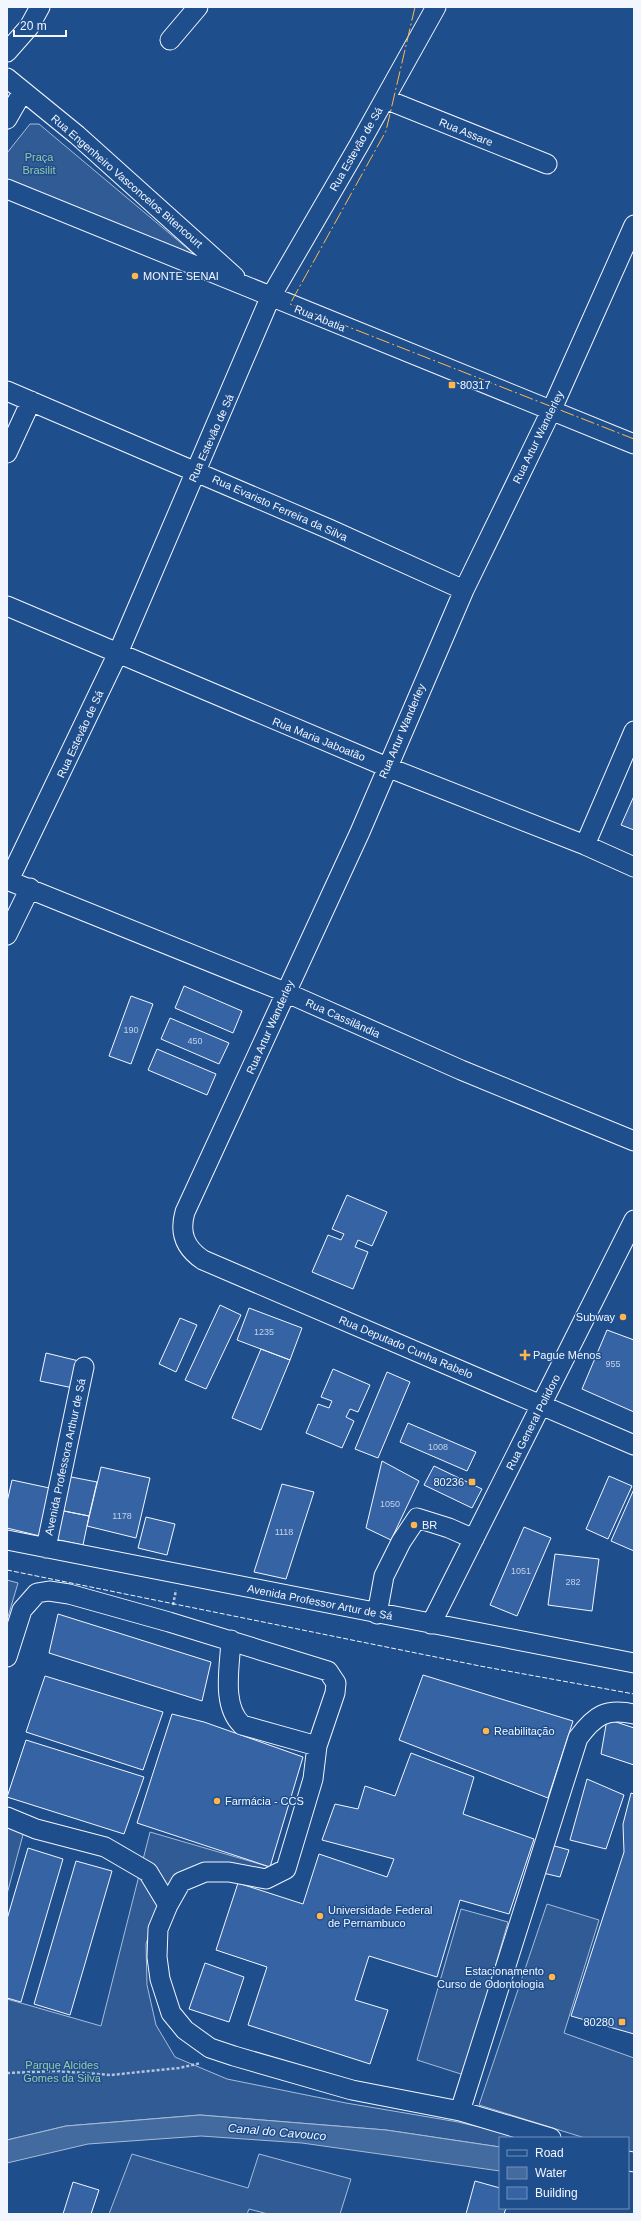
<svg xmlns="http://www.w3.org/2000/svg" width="641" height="2221" font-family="Helvetica,sans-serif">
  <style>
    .built { fill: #305b95; stroke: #a8bbd7 }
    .water { fill: #446ba0; stroke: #a8bbd7 }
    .building { fill: #3563a3; stroke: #f2f6ff }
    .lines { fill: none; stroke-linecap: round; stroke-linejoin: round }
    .minor-casing { stroke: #f2f6ff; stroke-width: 21 }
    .path { stroke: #b3c4dc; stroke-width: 2.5; stroke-dasharray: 3 2; stroke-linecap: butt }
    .minor { stroke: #1f4e8c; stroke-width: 19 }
    .fence { stroke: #f2f6ff; stroke-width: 1; stroke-dasharray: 5 2; stroke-linecap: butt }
    .power { stroke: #ffb74d; stroke-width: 1; stroke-dasharray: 14 3 2 3; stroke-linecap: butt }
    .poi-dot { fill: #ffb74d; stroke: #1f4e8c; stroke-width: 1.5 }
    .labels { text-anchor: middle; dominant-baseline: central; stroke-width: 3; stroke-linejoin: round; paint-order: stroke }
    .number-label { font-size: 9px; fill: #c3d1e8 }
    .street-label { font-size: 11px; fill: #f2f6ff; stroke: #1f4e8c }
    .park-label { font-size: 11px; fill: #97c8a6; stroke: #1f4e8c }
    .poi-label { font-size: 11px; fill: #f2f6ff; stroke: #1f4e8c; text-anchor: start }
    .water-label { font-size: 12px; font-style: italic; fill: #f2f6ff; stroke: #1f4e8c }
  </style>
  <rect width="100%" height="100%" fill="#1f4e8c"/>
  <path class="built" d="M30,124H39L200,259L7,183V153Z
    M7,1580L18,1583L7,1620Z
    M7,1826L24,1831L7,1894Z
    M150,1832L270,1867L267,1871L228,1864L158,1907L146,1944L147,1985L156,2025L175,2057L227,2079L346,2103L458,2122L525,2138H500V2147L386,2130L200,2115L66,2126L7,2140V1999L101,2026Z
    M547,1904L599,1920L564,2033L634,2058V2153L628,2152V2138H585L479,2105Z
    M461,1909L508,1922L464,2075L417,2060Z
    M132,2154L248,2188L259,2154L351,2179L340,2214H268L249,2209L247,2214H109Z"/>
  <path class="water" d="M200,2115L386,2130L500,2147V2171L302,2143L201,2136L88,2144L7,2163V2140L66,2126Z"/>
  <path class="building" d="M634,796V830L621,825Z
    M184,986L242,1011L233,1033L175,1008Z
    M131,996L153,1004L131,1064L109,1056Z
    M170,1018L229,1043L219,1064L161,1039Z
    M157,1049L216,1074L207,1095L148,1070Z
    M347,1195L387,1212L372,1246L358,1240L355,1247L368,1252L353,1289L312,1272L328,1235L341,1240L344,1234L332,1229Z
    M220,1305L241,1315L206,1389L185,1380Z
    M249,1308L302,1328L290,1360L237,1340Z
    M180,1318L197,1325L176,1372L159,1364Z
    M607,1330L634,1340V1412L582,1389Z
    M261,1349L290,1360L261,1430L232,1418Z
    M46,1353L79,1361L73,1388L40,1381Z
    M333,1369L370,1385L358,1412L350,1409L346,1417L354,1421L342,1448L306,1433L318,1404L329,1408L332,1401L321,1397Z
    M387,1372L410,1382L378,1458L355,1449Z
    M408,1423L476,1452L467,1471L400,1442Z
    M382,1461L419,1481L391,1540L366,1528Z
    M434,1466L482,1489L472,1508L424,1485Z
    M101,1467L150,1478L136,1538L87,1526Z
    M66,1476L97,1482L89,1516L59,1510Z
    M609,1476L632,1486L608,1539L586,1529Z
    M12,1480L54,1489L44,1537L7,1528V1502Z
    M282,1484L314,1492L286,1579L254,1572Z
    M634,1489V1551L611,1541Z
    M59,1510L89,1516L83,1545L54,1539Z
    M146,1517L175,1524L167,1555L138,1548Z
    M524,1527L551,1538L517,1616L490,1605Z
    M555,1554L599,1559L592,1611L548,1605Z
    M58,1614L211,1662L202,1701L49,1653Z
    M423,1675L573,1721L548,1798L399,1740Z
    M45,1676L163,1712L143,1770L26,1732Z
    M172,1714L204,1722L303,1757L270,1867L137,1823Z
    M607,1719L634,1728V1765L601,1754Z
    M26,1740L144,1777L124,1834L7,1797Z
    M411,1753L474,1777L463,1814L534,1839L509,1914L460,1900L437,1977L369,1956L355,2000L388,2010L370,2064L248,2025L267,1967L216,1950L238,1883L303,1904L319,1854L387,1877L394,1859L322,1840L335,1804L358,1809L365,1786L395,1796Z
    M587,1779L624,1795L606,1849L570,1840Z
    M631,1793L634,1794V2034L571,2016L624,1852L623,1824Z
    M551,1845L569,1850L560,1877L543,1873Z
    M28,1848L63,1859L21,2002L7,1998V1919Z
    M76,1861L112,1871L70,2015L34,2004Z
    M205,1963L244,1977L229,2022L189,2009Z
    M475,2181L500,2188V2208H506L504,2214H466Z
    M73,2182L99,2190L91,2214H63Z"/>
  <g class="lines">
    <defs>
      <path id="minor" d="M170,40L198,7
        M7,52L29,27L40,7
        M7,78L77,135L235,277
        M385,99L547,164
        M7,119L23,91
        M7,189L634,444
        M634,225L552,409L464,590L360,832L185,1212C179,1233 185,1248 203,1260L634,1445
        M7,391L329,529L464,590
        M7,453L31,401
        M7,606L387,767L585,845L634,867
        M585,845L634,731
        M7,880L285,992L461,1070L634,1141
        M9,880L118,653L270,298L359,145L436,7
        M7,935L30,888
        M7,1540L634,1663
        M46,1548L84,1367
        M377,1614L384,1576L401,1542L417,1518L449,1528L474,1539
        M431,1624L634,1220
        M7,1657L22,1610L37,1593L49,1591L69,1594L169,1622L328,1671L336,1683L335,1693L317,1746L242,1725C221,1705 230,1666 231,1640
        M317,1746L313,1779L286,1869L266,1879L229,1872H205L181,1882L168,1905L158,1929L157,1957L160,1979L171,2013L185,2030L210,2048L234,2056L352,2090L460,2111L551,2138
        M7,1817L36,1829L105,1847L148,1872L168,1905
        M460,2111L578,1738C595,1715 606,1708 634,1714
        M628,2161L634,2162"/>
    </defs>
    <use href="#minor" class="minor-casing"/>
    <path class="path" d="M173,1605L176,1590
      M7,2073L56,2071L111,2075L179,2068L201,2063"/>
    <use href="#minor" class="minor"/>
    <path class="fence" d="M7,1570L480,1666L634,1694"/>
    <path class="power" d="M415,7L386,131L290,304L634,439"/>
  </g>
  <g class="poi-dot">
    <circle cx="135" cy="276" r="4"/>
    <rect x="448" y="381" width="8" height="8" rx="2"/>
    <circle cx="623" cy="1317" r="4"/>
    <path d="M523 1349h4v4h4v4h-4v4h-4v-4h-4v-4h4z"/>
    <rect x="468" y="1478" width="8" height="8" rx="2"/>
    <circle cx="414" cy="1525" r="4"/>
    <circle cx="486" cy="1731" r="4"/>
    <circle cx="217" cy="1801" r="4"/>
    <circle cx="320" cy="1916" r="4"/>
    <circle cx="552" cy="1977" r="4"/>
    <rect x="618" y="2018" width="8" height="8" rx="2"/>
  </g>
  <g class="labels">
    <g class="number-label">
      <text x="131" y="1030">190</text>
      <text x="195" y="1041">450</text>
      <text x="264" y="1332">1235</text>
      <text x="613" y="1364">955</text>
      <text x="438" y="1447">1008</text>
      <text x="390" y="1504">1050</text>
      <text x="122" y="1516">1178</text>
      <text x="284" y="1532">1118</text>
      <text x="521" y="1571">1051</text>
      <text x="573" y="1582">282</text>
    </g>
    <g class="street-label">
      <text transform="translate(466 132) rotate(22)">Rua Assare</text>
      <text transform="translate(356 149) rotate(-60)">Rua Estevão de Sá</text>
      <text transform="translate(127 181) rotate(41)">Rua Engenheiro Vasconcelos Bitencourt</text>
      <text transform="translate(320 318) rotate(22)">Rua Abatia</text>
      <text transform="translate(538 437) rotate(-64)">Rua Artur Wanderley</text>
      <text transform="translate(211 438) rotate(-66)">Rua Estevão de Sá</text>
      <text transform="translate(280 508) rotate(24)">Rua Evaristo Ferreira da Silva</text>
      <text transform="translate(402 731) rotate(-67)">Rua Artur Wanderley</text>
      <text transform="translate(80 734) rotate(-65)">Rua Estevão de Sá</text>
      <text transform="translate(319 739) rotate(22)">Rua Maria Jaboatão</text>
      <text transform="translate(343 1018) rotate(24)">Rua Cassilândia</text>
      <text transform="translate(270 1027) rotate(-66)">Rua Artur Wanderley</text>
      <text transform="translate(406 1347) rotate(23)">Rua Deputado Cunha Rabelo</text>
      <text transform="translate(533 1422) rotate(-63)">Rua General Polidoro</text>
      <text transform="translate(65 1457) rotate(-78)">Avenida Professora Arthur de Sá</text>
      <text transform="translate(320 1602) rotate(11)">Avenida Professor Artur de Sá</text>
    </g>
    <g class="park-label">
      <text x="39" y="157">Praça<tspan x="39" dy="13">Brasilit</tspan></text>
      <text x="62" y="2065">Parque Alcides<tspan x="62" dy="13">Gomes da Silva</tspan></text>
    </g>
    <g class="poi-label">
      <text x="143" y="276">MONTE SENAI</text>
      <text x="460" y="385">80317</text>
      <text x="615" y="1317" text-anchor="end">Subway</text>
      <text x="533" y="1355">Pague Menos</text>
      <text x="464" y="1482" text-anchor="end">80236</text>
      <text x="422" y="1525">BR</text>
      <text x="494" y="1731">Reabilitação</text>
      <text x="225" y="1801">Farmácia - CCS</text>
      <text x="328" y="1910">Universidade Federal<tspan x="328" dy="13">de Pernambuco</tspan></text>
      <text x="544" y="1971" text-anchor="end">Estacionamento<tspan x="544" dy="13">Curso de Odontologia</tspan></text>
      <text x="614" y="2022" text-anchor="end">80280</text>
    </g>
    <g class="water-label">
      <text transform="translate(277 2132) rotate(5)">Canal do Cavouco</text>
    </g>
  </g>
  <rect width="641" height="2221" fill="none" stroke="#f2f6ff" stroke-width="16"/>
  <rect x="499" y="2137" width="130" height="72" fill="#1f4e8c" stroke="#7391ba"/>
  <rect x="507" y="2150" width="20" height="6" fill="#1f4e8c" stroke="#7391ba"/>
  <text x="535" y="2157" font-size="12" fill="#f2f6ff">Road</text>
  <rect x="507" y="2167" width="20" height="12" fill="#446ba0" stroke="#7391ba"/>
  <text x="535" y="2177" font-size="12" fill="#f2f6ff">Water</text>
  <rect x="507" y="2187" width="20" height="12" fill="#3563a3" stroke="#7391ba"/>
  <text x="535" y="2197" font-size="12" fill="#f2f6ff">Building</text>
  <path d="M14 30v6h52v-6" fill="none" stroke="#f2f6ff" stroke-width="2"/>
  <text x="20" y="30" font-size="12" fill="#f2f6ff" stroke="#1f4e8c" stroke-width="3" paint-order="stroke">20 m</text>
</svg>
